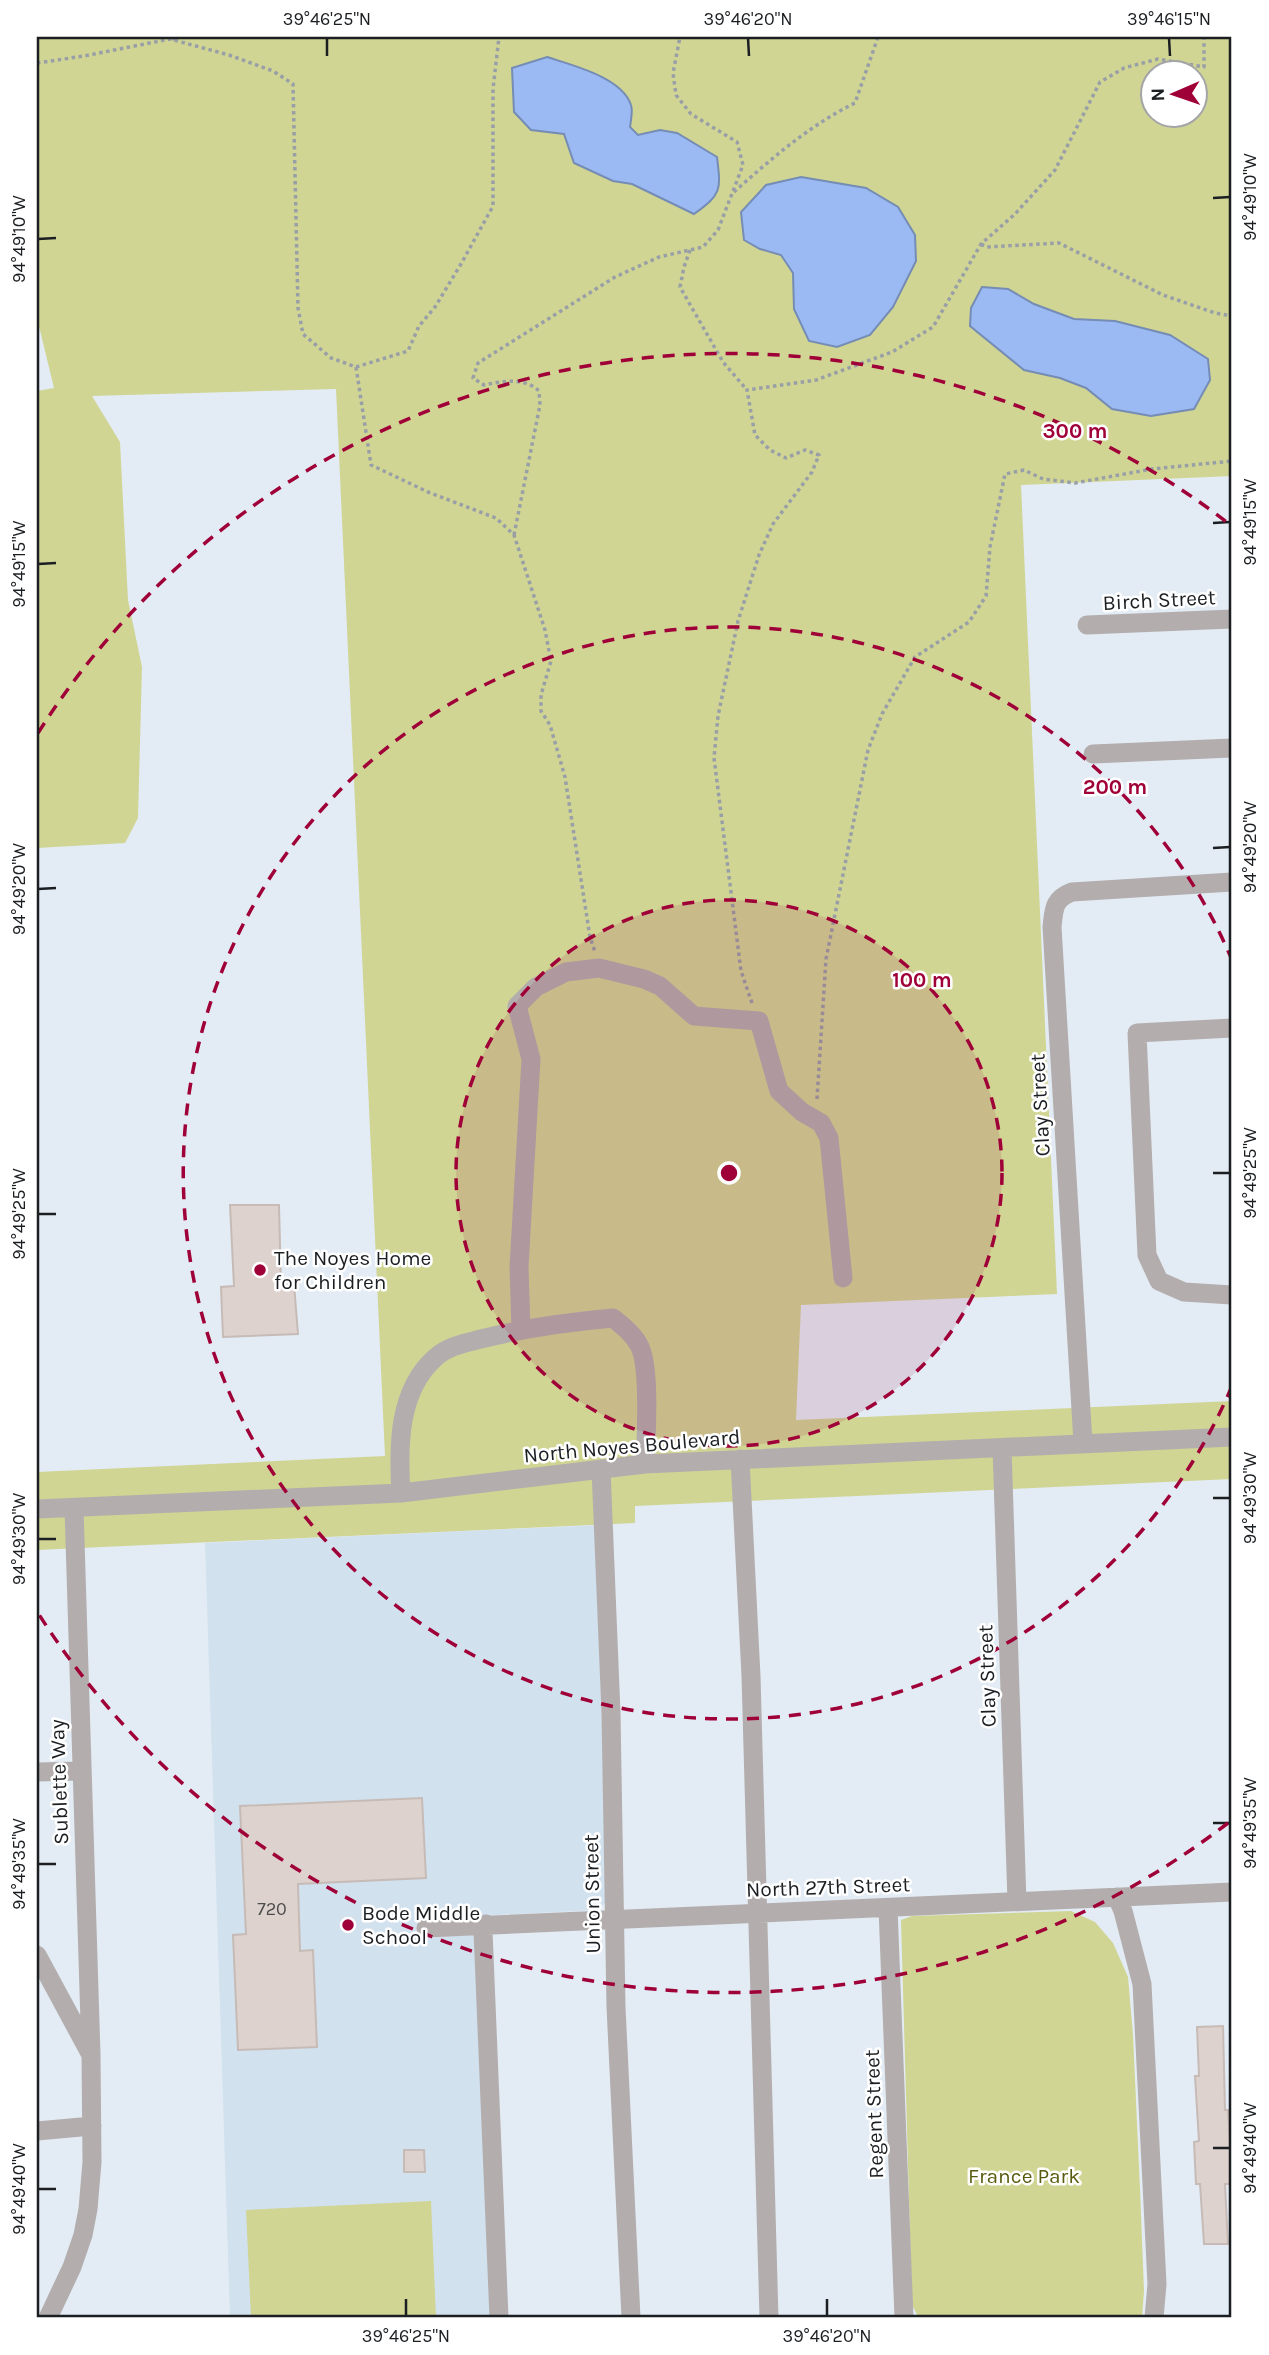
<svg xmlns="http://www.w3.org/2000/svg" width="1269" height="2355" font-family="Karla,sans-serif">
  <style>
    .built { fill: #d2e1ee }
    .green { fill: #d0d594; fill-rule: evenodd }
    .water { fill: #9bbaf3; stroke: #758cb4; stroke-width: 2 }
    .building { fill: #ddd2cd; stroke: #c6bbb6; stroke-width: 2 }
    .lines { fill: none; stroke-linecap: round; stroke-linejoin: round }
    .path { stroke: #999fa6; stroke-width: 3.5; stroke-dasharray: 3.5 3.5; stroke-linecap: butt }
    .minor { stroke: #b3aead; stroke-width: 19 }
    .ticks { fill: none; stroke: #1c1f22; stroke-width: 2.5 }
    .ring { fill: none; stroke: #a00038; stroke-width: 3.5; stroke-dasharray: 12 9 }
    .poi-dot { fill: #a00038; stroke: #fff; stroke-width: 2.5 }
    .labels { text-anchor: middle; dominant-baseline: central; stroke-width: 5; stroke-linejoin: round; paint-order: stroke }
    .number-label { font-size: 18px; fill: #4c4c4d }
    .street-label { font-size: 21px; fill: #1c1f22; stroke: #fff }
    .poi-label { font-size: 21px; fill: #1c1f22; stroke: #fff; text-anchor: start }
    .park-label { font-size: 21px; fill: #595c0f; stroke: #fff }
    .centre { fill: #a00038; stroke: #fff; stroke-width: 3.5 }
    .ring-label { font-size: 21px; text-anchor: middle; font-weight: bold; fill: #a00038; stroke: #fff; stroke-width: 5; stroke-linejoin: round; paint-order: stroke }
    .neatline { fill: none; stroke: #1c1f22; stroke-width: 2.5 }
    .ticks-label { font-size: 18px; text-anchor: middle; fill: #1c1f22 }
  </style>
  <rect width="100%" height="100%" fill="#e3ecf4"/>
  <path class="built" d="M599,1525L607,1902L596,1910L478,1916L493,2318H230L205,1543Z"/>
  <path class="green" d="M37,37H1232V476L1021,485L1057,1294L801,1305L796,1420L1232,1401V1479L635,1506V1523L37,1550V1472L385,1456L336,389L92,396L120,442L128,600L142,667L138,818L125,843L37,848V391L54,388L37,318ZM1154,74H1196V116H1154Z
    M1071,1911L1095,1922L1113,1943L1128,1977L1133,2035L1140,2189L1144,2291L1142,2318H919L912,2305L901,1920L912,1916Z
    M431,2201L436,2318H251L246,2210Z"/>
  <path class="water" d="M547,57C571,65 622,77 631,105C633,110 631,120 630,127L638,135L660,130L677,133L717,157C721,190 722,194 694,214L632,184L613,181L574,163L564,134L531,130L514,112L512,68Z
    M801,177L866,188L898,207L915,235L916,261L893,307L870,335L837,347L809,341L794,309L793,273L781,255L760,249L744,240L741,212L766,185Z
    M982,287L1008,289L1034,304L1074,319L1115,321L1170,335L1208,359L1210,380L1194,409L1151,416L1112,409L1086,388L1060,378L1024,370L970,326L971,308Z"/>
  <path class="building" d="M230,1205H279L281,1285L294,1284L298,1334L223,1337L221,1287L234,1286Z
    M422,1798L426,1878L298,1884L300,1951L313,1950L317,2047L238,2050L233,1935L246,1934L240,1806Z
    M1223,2026L1225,2110H1228L1230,2141H1232V2184H1225L1228,2244H1204L1200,2184H1196L1194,2142L1199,2141L1195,2076H1199L1197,2027Z
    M404,2150H424L425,2172H404Z"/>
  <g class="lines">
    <path class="path" d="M172,39L181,37
      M37,63L84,56L170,39L229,55L273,71L293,84L298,308L303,334L331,358L356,367L371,465L428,492L496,518L514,535L545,630L551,661L541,695V711L550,725L565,777L590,937L595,952
      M734,192C771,159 810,125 855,103L878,37
      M981,244L987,247L1059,243L1163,295L1215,313L1232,316
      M690,250L684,267L680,287L723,362L747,390
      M356,367L408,351L419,326L435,307L461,264L493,206V89L499,37
      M514,535L540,405L539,391C524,377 503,381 484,385L473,378L478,363L615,277L659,257L703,247L718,230L743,165L737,142L691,114L676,95L673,73L680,37
      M752,1003L741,971L714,758L718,716L738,621L759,555L773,524L812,472L819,455L805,450L786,458L770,450L755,435L747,390L816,380L892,352L933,327L981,244L1015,214L1055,170L1100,82L1124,68L1158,59L1204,67V37
      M817,1099L826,959L868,750L882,714L915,657L969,622L986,596L990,547L1005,474L1024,470L1043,479L1075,483L1152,469L1232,461"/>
    <path class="minor" d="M1087,625L1232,619
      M1093,754L1232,748
      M1232,1028L1137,1033L1147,1255L1159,1281L1184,1292L1232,1295
      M521,1329L519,1267L531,1059L517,1006L536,987L566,972L599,968L644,979L660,986L694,1016L759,1021L779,1091L802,1112L821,1123L829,1138L843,1278
      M1083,1443L1052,927C1054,910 1053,899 1072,892L1232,882
      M1002,1448L1017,1902
      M740,1459L751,1676L769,2318
      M601,1469L611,1713L616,2007L631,2318
      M401,1493C398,1446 398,1390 436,1357C448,1346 465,1343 481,1339C525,1328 568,1322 613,1318C623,1326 633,1334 639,1345C651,1366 646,1438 645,1464
      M74,1508L91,2055
      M37,1509L401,1493L645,1464L1232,1437
      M37,1772L81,1771
      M1117,1897L1123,1911L1142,1984L1157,2284L1154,2318
      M888,1908L904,2318
      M486,1924L483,1931L499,2318
      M426,1928L1232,1892
      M37,1955L91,2055L92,2162L88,2209L83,2235L72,2267L48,2318
      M37,2131L92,2126"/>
  </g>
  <path class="ticks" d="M327,38V56M748,38L749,56M1169,38L1170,56M1213,198L1230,197M38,239L56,238M1213,523L1230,522M38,564L56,563M1213,848L1230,847M38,889L56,888M1213,1173H1230M38,1214H56M1213,1498H1230M38,1539H56M1213,1823H1230M38,1864H56M1213,2148H1230M38,2189H56M406,2299V2316M827,2299V2316"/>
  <circle cx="729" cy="1173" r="273" fill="#a00038" fill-opacity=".12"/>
  <g class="ring">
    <circle cx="729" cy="1173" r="273"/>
    <path d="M1232 1386A546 546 0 1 1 1232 960"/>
    <path d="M1228 1823A819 819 0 0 1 38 1613M38 733A819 819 0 0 1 1228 523"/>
  </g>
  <g class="poi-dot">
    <circle cx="260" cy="1270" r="7"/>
    <circle cx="348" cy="1925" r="7"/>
  </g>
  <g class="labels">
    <g class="number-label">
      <text x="272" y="1909">720</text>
    </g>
    <g class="street-label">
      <text transform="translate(1159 600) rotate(-3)">Birch Street</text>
      <text transform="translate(1040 1105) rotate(-93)">Clay Street</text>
      <text transform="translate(632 1446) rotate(-5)">North Noyes Boulevard</text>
      <text transform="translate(987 1676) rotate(-92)">Clay Street</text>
      <text transform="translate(59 1782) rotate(-92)">Sublette Way</text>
      <text transform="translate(828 1887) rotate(-2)">North 27th Street</text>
      <text transform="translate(592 1894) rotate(-91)">Union Street</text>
      <text transform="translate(874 2114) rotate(-92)">Regent Street</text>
    </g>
    <g class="poi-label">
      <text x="274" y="1258">The Noyes Home<tspan x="274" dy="24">for Children</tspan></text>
      <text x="362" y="1913">Bode Middle<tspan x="362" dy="24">School</tspan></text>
    </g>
    <g class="park-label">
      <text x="1024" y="2176">France Park</text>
    </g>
  </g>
  <circle cx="729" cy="1173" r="10" class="centre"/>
  <g class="ring-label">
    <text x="1075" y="438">300 m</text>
    <text x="1115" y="794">200 m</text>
    <text x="922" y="987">100 m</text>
  </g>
  <rect width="1269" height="2355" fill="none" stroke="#ffffff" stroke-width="77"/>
  <g transform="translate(1174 94) rotate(268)"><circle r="33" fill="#ffffff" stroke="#a4a5a7" stroke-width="2"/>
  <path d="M0-5L12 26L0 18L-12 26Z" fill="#a00038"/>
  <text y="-10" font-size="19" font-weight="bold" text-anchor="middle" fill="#1c1f22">N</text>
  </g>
  <rect x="38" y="38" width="1192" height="2278" class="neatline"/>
  <g class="ticks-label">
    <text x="327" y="25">39°46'25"N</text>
    <text x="748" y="25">39°46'20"N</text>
    <text x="1169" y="25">39°46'15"N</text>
    <text transform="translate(1250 197) rotate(-90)" y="6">94°49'10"W</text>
    <text transform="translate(19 239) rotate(-90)" y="6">94°49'10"W</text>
    <text transform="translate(1250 522) rotate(-90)" y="6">94°49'15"W</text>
    <text transform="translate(19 564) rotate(-90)" y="6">94°49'15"W</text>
    <text transform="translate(1250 847) rotate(-90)" y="6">94°49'20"W</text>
    <text transform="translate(19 889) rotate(-90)" y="6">94°49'20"W</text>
    <text transform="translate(1250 1173) rotate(-90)" y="6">94°49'25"W</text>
    <text transform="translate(19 1214) rotate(-90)" y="6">94°49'25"W</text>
    <text transform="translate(1250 1498) rotate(-90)" y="6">94°49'30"W</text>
    <text transform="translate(19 1539) rotate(-90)" y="6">94°49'30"W</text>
    <text transform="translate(1250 1823) rotate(-90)" y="6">94°49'35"W</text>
    <text transform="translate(19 1864) rotate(-90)" y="6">94°49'35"W</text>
    <text transform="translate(1250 2148) rotate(-90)" y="6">94°49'40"W</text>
    <text transform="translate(19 2189) rotate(-90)" y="6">94°49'40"W</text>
    <text x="406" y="2342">39°46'25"N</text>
    <text x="827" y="2342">39°46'20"N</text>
  </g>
</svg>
